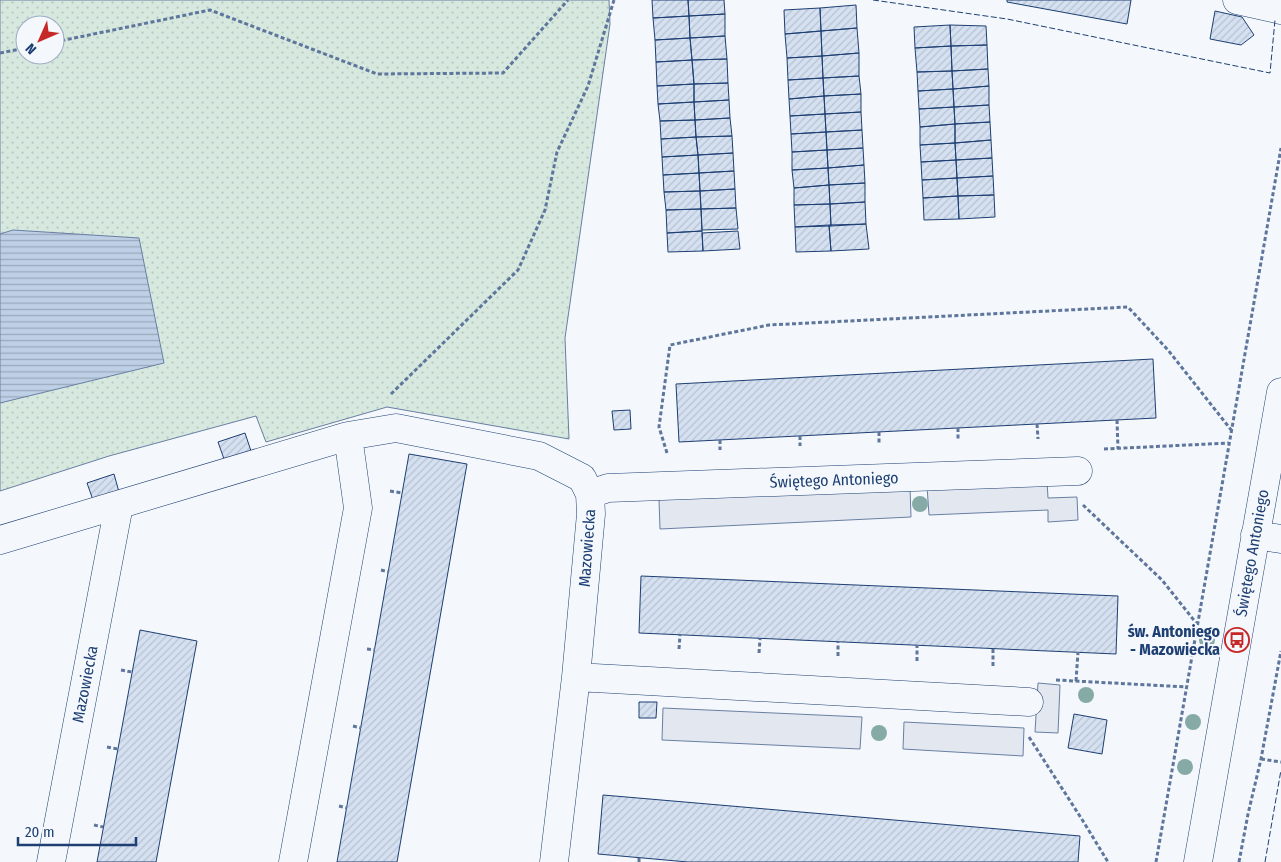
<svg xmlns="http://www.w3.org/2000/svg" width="1281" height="862" font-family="'Fira Sans Condensed',sans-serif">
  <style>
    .grass { fill: url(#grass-dots); stroke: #687fa3; fill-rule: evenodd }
    .parking { fill: #e3e8f0; stroke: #687fa3 }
    .water { fill: url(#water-rules); stroke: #687fa3 }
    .building { fill: url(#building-hatch); stroke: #1d3f73 }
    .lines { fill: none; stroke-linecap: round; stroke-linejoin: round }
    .minor-casing { stroke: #1d3f73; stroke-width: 29 }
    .path { stroke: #5e769c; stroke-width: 3; stroke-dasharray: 4 2.5; stroke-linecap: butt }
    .minor { stroke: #f4f7fb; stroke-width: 28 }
    .fence { stroke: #1d3f73; stroke-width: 1; stroke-dasharray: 6 2.5; stroke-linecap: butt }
    .tree { fill: #86aba6 }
    .labels { text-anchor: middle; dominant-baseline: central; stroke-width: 4; stroke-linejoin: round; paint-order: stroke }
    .street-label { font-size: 16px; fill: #1d3f73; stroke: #f4f7fb }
    .poi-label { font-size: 16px; font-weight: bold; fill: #1d3f73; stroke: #f4f7fb; text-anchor: end }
  </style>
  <defs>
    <pattern id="grass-dots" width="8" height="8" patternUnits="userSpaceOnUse" patternTransform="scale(1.25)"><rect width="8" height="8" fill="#d7e8df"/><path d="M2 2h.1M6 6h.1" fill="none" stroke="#b8c8c3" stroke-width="1.8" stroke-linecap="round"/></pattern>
    <pattern id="water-rules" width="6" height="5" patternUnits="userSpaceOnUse" patternTransform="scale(1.25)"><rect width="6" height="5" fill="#bed0e5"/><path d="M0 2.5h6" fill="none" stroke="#9aaabe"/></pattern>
    <pattern id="building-hatch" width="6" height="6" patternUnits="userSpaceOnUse" patternTransform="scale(1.25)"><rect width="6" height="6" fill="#d5e0f0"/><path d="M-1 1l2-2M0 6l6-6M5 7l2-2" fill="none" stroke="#b6c1d1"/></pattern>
  </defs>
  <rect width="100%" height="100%" fill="#f4f7fb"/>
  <path class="grass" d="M0,0H609L610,24L565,338L569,439L387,407L266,442L256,416L109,456L0,491ZM25,25H55V55H25Z"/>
  <path class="parking" d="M1047,481L1048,498L1077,497L1078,520L1048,522V510L929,515L927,486Z
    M910,487L911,517L660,529L659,499Z
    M1038,683L1060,685L1058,733L1035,732Z
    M663,708L862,717L860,749L662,740Z
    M904,722L1024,728L1023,756L903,749Z"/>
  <path class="water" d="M13,230L139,238L164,363L0,403V234Z"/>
  <path class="building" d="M652,0H688L689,16L653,18Z
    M688,0H724L725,14L689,16Z
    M1007,0H1131L1127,24L1007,2Z
    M856,5L857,28L821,31L820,8Z
    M820,8L821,31L785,34L784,10Z
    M1215,11L1242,17L1254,35L1241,45L1210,39Z
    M725,14V36L690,38L689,16Z
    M689,16L690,38L655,40L653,18Z
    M950,25L951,46L915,48L914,27Z
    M950,25L986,26L987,45L951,46Z
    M857,28L859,53L822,56L821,31Z
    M821,31L822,56L787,58L785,34Z
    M725,36L727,59L692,60L690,38Z
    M690,38L692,60L656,62L655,40Z
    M987,45L988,69L952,71L951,46Z
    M951,46L952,71L917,72L915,48Z
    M859,53V76L823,78L822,56Z
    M822,56L823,78L788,80L787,58Z
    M727,59L728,83L694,84L692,60Z
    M692,60L694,84L657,86L656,62Z
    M988,69L989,86L953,89L952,71Z
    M952,71L953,89L918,91L917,72Z
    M859,76L861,94L824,96L823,78Z
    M823,78L824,96L789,99L788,80Z
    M728,83L729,100L694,102V84Z
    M694,84V102L658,104L657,86Z
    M989,86V105L954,107L953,89Z
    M953,89L954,107L919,109L918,91Z
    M861,94V112L825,114L824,96Z
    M824,96L825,114L790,116L789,99Z
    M729,100L730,118L695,120L694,102Z
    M694,102L695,120L660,121L658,104Z
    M989,105L990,122L955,124L954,107Z
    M954,107L955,124L920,127L919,109Z
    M861,112L862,130L826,132L825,114Z
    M825,114L826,132L791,134L790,116Z
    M730,118L732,136L696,137L695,120Z
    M695,120L696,137L661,139L660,121Z
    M990,122L991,140L955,143V124Z
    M955,124V143L920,145V127Z
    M862,130L863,148L827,150L826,132Z
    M826,132L827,150L792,152L791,134Z
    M732,136L733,153L698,155L696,137Z
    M696,137L698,155L662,157L661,139Z
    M991,140L992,158L956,160L955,143Z
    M955,143L956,160L921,162L920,145Z
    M863,148L864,165L828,168L827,150Z
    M827,150L828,168L792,170V152Z
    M733,153L734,171L699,173L698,155Z
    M698,155L699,173L663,175L662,157Z
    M992,158L993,176L957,178L956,160Z
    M956,160L957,178L922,180L921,162Z
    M864,165L865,183L829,185L828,168Z
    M828,168L829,185L794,188L792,170Z
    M734,171L735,189L700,191L699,173Z
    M699,173L700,191L664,192L663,175Z
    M993,176L994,195L958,196L957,178Z
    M957,178L958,196L923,198L922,180Z
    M865,183V202L830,204L829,185Z
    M829,185L830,204L794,205V188Z
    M735,189L736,208L701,209L700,191Z
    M700,191L701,209L666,210L664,192Z
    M994,195L995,217L959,219L958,196Z
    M958,196L959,219L924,220L923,198Z
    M865,202L866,224L831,226L830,204Z
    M830,204L831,226L795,227L794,205Z
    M736,208L738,229L702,230L701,209Z
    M701,209L702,231L667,233L666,210Z
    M866,224L869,249L831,251L829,225Z
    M829,225L831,251L796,252L795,227Z
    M702,231L703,251L668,252L667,233Z
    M738,231L740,249L703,251L702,233Z
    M1153,359L1156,418L679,442L676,384Z
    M630,410L631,429L614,430L612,411Z
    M245,433L251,451L224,459L218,442Z
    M409,454L467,464L397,862H337Z
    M114,474L119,492L93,500L87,483Z
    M641,576L1118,596L1116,654L639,633Z
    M140,630L197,641L156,862H97Z
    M639,702H657L656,718H639Z
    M1074,714L1107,720L1102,754L1068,748Z
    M603,795L1080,836L1078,862H688L598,854Z"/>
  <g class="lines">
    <defs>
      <path id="minor" d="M1237,0L1281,10
        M590,494L608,488L1078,471
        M1255,535L1281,539
        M0,540L348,436L396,428L539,456L582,478L590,494L591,514L576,677L554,862
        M576,677L1029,702
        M51,862L119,505
        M293,862L358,508L348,436
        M1198,862L1281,392"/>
    </defs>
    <use href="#minor" class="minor-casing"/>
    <path class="path" d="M55,42L210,10L377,74L503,73L568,0
      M0,53L25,48
      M391,394L518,270L545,210L557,152L588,86L614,0
      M1117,420L1118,449
      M1037,424L1038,439
      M958,428V441
      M879,432V445
      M800,436V446
      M720,440V450
      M1104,449L1229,443
      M667,453L659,427L670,345L769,325L1128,307L1168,350L1232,431
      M390,491L402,493
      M1083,505L1162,580L1197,624
      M381,570L389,572
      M367,649L375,650
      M679,649L680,635
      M759,653L760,639
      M838,656V642
      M917,661V645
      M993,666V649
      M121,670L132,672
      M1056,680L1187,687
      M1076,681L1078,652
      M353,726L361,728
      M1029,737L1083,821L1108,862
      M107,747L118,749
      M1261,759L1281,762
      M339,806L347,808
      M94,825L103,827
      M639,862V858
      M1156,862L1281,148
      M1239,862L1248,814L1261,759L1281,651"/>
    <use href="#minor" class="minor"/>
    <path class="fence" d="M873,0L1007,19L1270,73L1275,20
      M1265,862L1281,770"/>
  </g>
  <g class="tree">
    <circle cx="920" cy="504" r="8"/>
    <circle cx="1207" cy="640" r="8"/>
    <circle cx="1086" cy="695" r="8"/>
    <circle cx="1193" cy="722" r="8"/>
    <circle cx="879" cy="733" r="8"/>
    <circle cx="1185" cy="767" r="8"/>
  </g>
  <defs>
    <symbol id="bus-ring" viewBox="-11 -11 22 22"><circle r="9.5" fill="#f4f7fb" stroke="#c62828" stroke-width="1.5"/><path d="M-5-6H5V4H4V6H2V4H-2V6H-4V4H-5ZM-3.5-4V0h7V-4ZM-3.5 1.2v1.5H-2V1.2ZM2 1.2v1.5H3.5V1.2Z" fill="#c62828"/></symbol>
  </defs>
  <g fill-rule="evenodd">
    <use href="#bus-ring" x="1223" y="626" width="28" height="28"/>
  </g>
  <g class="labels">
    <g class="street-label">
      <text transform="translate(834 480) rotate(-2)">Świętego Antoniego</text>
      <text transform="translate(587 548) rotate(-86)">Mazowiecka</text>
      <text transform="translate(1252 553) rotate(-80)">Świętego Antoniego</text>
      <text transform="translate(85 684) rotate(-79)">Mazowiecka</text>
    </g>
    <g class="poi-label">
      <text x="1220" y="631">św. Antoniego<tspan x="1220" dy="18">- Mazowiecka</tspan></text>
    </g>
  </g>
  <g transform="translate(40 40) rotate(225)"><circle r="24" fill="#f4f7fb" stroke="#9eadc5"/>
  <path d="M0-4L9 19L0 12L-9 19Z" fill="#c62828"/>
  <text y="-8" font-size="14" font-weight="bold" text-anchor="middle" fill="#1d3f73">N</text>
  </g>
  <path d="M18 837v8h118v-8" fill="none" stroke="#1d3f73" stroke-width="2.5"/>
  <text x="25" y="837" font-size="15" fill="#1d3f73" stroke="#f4f7fb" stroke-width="4" paint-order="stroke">20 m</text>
</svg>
